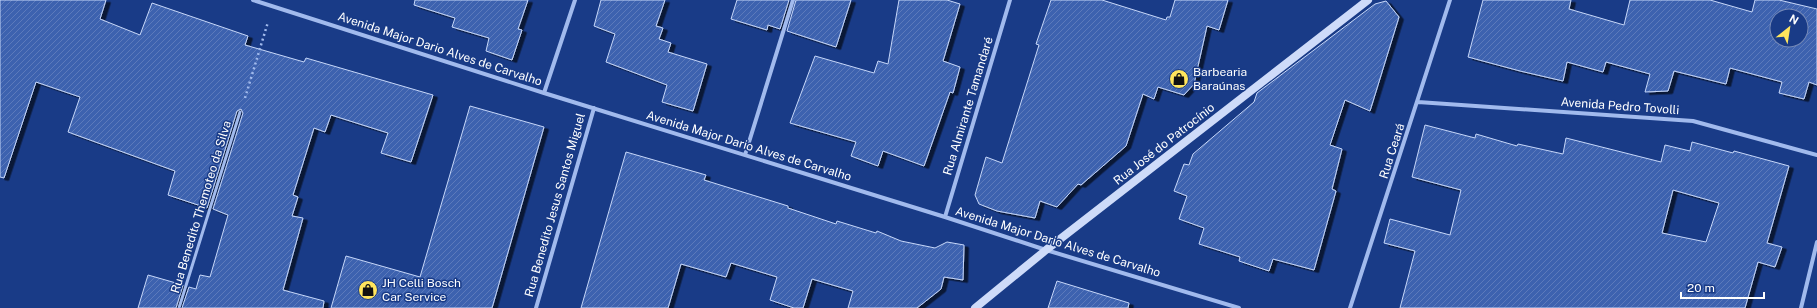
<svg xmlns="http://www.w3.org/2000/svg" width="1817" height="308" font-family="'Public Sans',sans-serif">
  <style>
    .building { fill: url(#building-hatch); stroke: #c6d7f9; fill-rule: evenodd; filter: url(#shadow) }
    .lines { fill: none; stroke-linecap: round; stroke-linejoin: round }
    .path { stroke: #a1baed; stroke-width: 2.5; stroke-dasharray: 2 3; stroke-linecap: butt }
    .lane { stroke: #a1baed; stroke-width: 3 }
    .street { stroke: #a1baed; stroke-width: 4 }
    .secondary { stroke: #cedbf9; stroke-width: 8 }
    .labels { text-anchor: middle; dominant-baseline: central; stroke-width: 3; stroke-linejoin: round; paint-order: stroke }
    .street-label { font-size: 12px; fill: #fff; stroke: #193b87 }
    .poi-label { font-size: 12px; fill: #fff; stroke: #193b87; text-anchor: start }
  </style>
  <defs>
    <pattern id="building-hatch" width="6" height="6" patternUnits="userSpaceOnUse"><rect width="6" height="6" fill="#3e62af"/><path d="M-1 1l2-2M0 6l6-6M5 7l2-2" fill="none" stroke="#5b7abb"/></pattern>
    <filter id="shadow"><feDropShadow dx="4.5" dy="2.5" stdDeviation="0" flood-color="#0009"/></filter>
  </defs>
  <rect width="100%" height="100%" fill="#193b87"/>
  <path class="building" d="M0,0H106L100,19L140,35L152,3L248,36L245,45L304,62L306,58L433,95L411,162L381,153L388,133L331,115L325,132L314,128L293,195L298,197L292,216L303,218L283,290L324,301L323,308H182L189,287L196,289L200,275L210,277L228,215L213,209L243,113L241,109L237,111L207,208L168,195L175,171L68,132L80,97L36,82L4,178L0,177Z
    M415,0H528L518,29L522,30L512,60L486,51L489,38L452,27L455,18L414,5Z
    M601,0H665L656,26L663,28L659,39L671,43L668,52L707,64L693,111L662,102L667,85L606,62L615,34L594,26Z
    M737,0H789L780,29L768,25L767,30L731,19Z
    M796,0H851L836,47L787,31Z
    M899,0H947L960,4L943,61L960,67L953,93L950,92L924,166L883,151L878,166L851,156L856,142L790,123L815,56L874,73L878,61L888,64Z
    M1051,0H1102L1166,20L1167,17H1170L1175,0H1228L1219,30L1207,26L1194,84L1184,95L1158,87L1154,99L1143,94L1126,146L1081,185L1078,184L1057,207L1040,201L1035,218L997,211L979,204L975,195L986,157L1002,163L1039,45L1036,44Z
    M1483,0H1571L1569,9L1624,25L1630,0H1710L1752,12L1755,0H1779L1817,9V85L1809,82L1804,99L1779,93L1782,82L1730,68L1726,84L1674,71L1668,91L1645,92L1650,74L1606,62L1603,72L1567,62L1563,81L1520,71L1468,57ZM1777,16H1801V40H1777Z
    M1386,1L1399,17L1370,111L1345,100L1330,145L1342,149L1332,189L1336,191L1314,270L1273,259L1269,271L1239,261L1240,257L1199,244L1204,228L1179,219L1187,196L1174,191L1184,164L1189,165L1193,154L1254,102L1257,93L1375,4Z
    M470,106L544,127L492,308H331L346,256L420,277Z
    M1425,125L1475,138L1476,134L1517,146L1518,144L1563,154L1566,138L1661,162L1665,145L1690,151L1692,142L1733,153L1734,151L1789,166L1767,243L1782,247L1775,267L1758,262L1745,308H1400L1415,251L1384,243L1390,219L1450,235L1461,190L1412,177ZM1673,190L1719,203L1706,242L1662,233Z
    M626,152L706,175L704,180L788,206V208L836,224L837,221L876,233L877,231L901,241L935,248L947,242L964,245L963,280L944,277L941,289L917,308H848L853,291L812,279L803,308H794L770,300L777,277L731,263L726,277L681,264L668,308H581Z
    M148,275L183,285L176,308H138Z
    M1057,281L1129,303L1128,308H1048Z"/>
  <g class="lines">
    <path class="path" d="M245,98L268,22"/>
    <path class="lane" d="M179,308L240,112"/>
    <path class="street" d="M253,0L544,93L945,217L1046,250L1239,308
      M544,93L575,0
      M1418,102L1693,121L1817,155
      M745,155L793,0
      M945,217L1010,0
      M536,308L594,108
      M1350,308L1450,0
      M1801,308L1817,242"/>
    <path class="secondary" d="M975,308L1046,250L1368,0"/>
  </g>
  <defs>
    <symbol id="shop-disc" viewBox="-11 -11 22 22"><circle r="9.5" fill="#ffe55d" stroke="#193b87"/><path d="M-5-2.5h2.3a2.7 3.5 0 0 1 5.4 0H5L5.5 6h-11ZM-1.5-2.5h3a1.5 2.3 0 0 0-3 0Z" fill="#111"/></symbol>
  </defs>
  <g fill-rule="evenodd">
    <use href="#shop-disc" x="1168" y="68" width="22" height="22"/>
    <use href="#shop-disc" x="357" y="279" width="22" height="22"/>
  </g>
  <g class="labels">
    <g class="street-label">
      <text transform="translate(440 49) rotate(18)">Avenida Major Dario Alves de Carvalho</text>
      <text transform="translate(968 106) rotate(-73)">Rua Almirante Tamandaré</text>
      <text transform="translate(1620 106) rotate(4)">Avenida Pedro Tovolli</text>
      <text transform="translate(1164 144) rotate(-38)">Rua José do Patrocínio</text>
      <text transform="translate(749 146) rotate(17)">Avenida Major Dario Alves de Carvalho</text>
      <text transform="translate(1392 151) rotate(-72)">Rua Ceará</text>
      <text transform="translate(555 205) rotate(-74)">Rua Benedito Jesus Santos Miguel</text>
      <text transform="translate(201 207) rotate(-73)">Rua Benedito Themoteo da Silva</text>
      <text transform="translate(1058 242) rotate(17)">Avenida Major Dario Alves de Carvalho</text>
    </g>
    <g class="poi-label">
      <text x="1193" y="72">Barbearia<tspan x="1193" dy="14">Baraúnas</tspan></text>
      <text x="382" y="283">JH Celli Bosch<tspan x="382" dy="14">Car Service</tspan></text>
    </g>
  </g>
  <g transform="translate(1789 28) rotate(30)"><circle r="19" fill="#193b87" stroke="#7589b7"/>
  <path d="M0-3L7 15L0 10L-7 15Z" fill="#ffe55d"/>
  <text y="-6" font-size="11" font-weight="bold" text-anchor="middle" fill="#ffffff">N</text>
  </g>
  <path d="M1681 292v6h83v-6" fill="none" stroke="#ffffff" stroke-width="2"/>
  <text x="1687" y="292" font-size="12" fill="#ffffff" stroke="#193b87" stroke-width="3" paint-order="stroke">20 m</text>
</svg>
